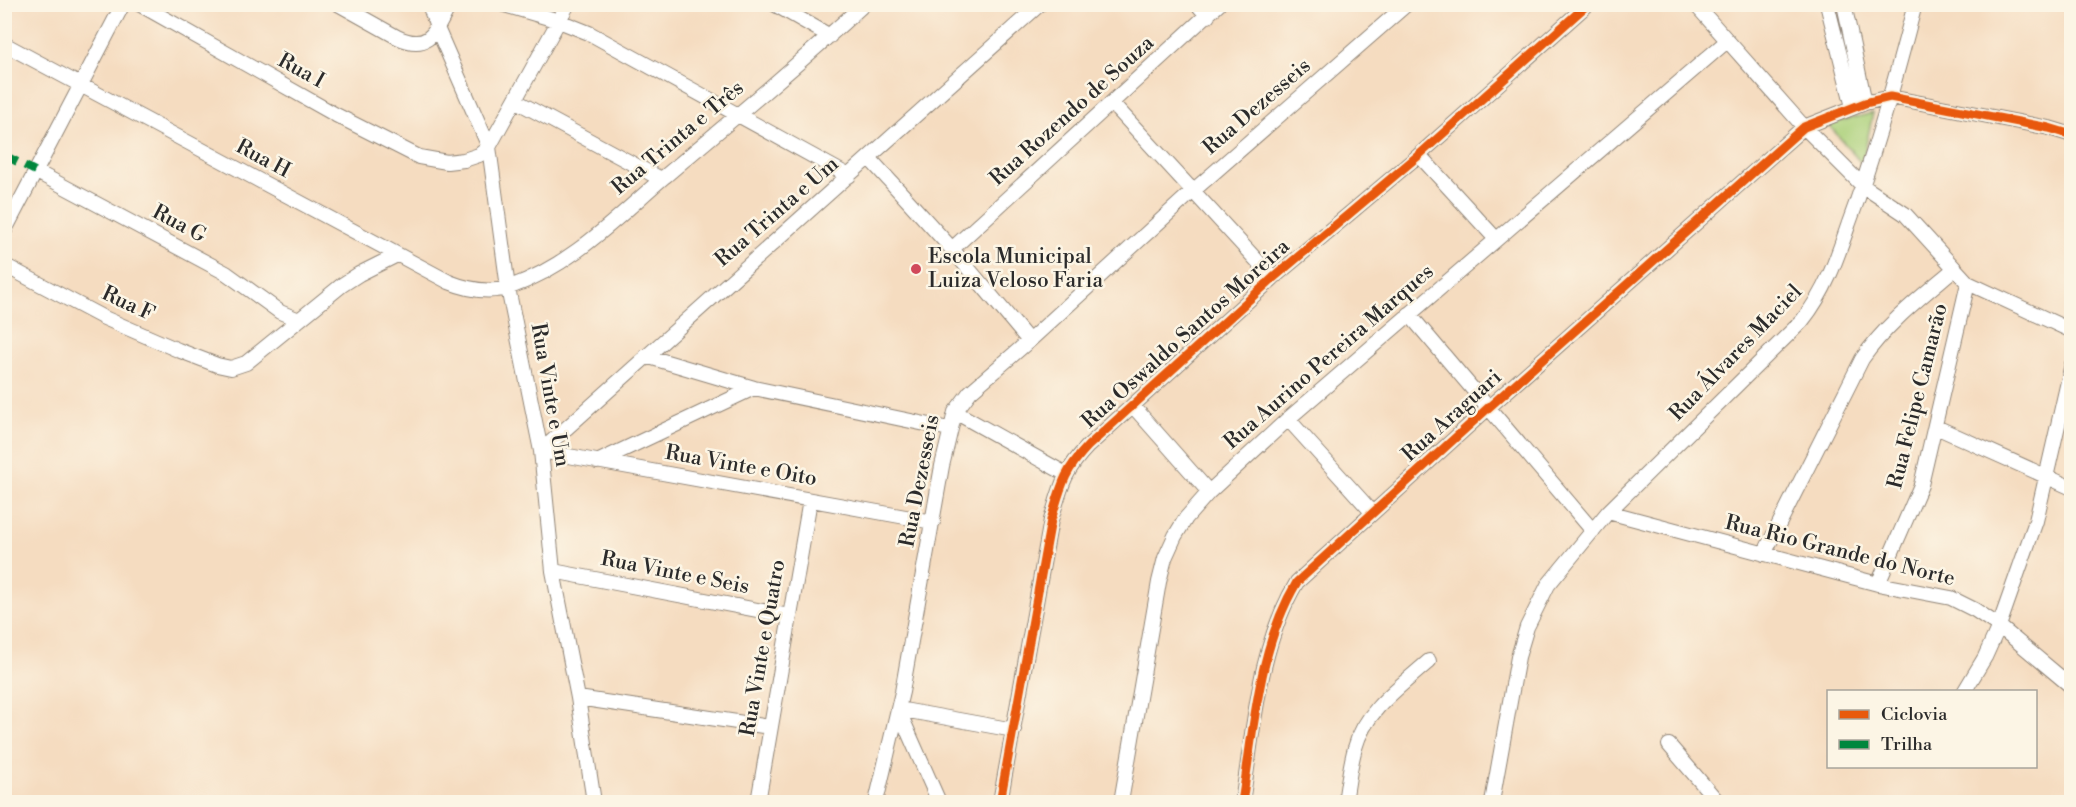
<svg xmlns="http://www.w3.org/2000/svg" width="2076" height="807" font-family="'Libre Bodoni',serif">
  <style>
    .green { fill: #acd17b; stroke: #6c7e53; stroke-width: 1.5 }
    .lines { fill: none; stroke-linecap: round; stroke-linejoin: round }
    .street-casing { stroke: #908476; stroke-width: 16 }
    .street { stroke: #fff; stroke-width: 14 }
    .quiet { stroke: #00873e; stroke-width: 8; stroke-dasharray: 15 8; stroke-linecap: butt }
    .cycleway-casing { stroke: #fcf5e5; stroke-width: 13 }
    .cycleway { stroke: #e8590c; stroke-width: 9 }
    .poi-dot { fill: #d1495b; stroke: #fcf5e5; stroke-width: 2 }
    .labels { text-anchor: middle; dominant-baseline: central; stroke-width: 5; stroke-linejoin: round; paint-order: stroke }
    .street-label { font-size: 21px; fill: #2b2b2b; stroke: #fcf5e5 }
    .poi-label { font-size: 21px; fill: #2b2b2b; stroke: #fcf5e5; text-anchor: start }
  </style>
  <rect width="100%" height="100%" fill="#fcf5e5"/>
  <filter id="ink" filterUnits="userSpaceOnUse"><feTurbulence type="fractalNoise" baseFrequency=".0167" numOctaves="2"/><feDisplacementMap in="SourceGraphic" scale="12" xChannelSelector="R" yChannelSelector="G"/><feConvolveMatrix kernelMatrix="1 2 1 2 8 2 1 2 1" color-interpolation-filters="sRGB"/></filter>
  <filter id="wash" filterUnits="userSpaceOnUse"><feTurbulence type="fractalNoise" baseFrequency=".008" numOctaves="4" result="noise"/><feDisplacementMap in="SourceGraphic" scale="24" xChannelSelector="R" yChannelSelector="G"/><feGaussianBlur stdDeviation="1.35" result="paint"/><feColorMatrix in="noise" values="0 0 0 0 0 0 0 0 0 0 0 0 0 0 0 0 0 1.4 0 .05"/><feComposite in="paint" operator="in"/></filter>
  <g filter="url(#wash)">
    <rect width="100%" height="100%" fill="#f5dcc0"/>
    <path class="green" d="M1873,113L1862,164L1828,124Z"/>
  </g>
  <g filter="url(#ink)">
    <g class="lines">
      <defs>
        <path id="street" d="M139,4L336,115L419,157L447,162L464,160L479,155L489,147L568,4
          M338,4L397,37C431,53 436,29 450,4
          M429,4L437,28L489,147L508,288L541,451L553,571L578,698L594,802
          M501,4L559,21L589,33L849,176
          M774,4L830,36
          M1197,4L1208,16
          M1695,4L1804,127L1863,186L1905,214L1968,283L2072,331
          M1827,4L1853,107
          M1844,4L1865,103
          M4,44L449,282C469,290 489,294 510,287C572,265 616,218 664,177C732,120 799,64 864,4
          M516,101L661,179
          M1112,103L1273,278
          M1419,155L1496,239
          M870,159L952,249L1029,341
          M35,171L226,273L280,312L299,320
          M4,232L123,4
          M952,249L1219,4
          M4,265L102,317L178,350L217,365L231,368L246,363L342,285L359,274L397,255
          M1409,314L1593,531
          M646,356L754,388L949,429
          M1133,406L1209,492
          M955,412L1066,474
          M1288,419L1372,512
          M1936,427L2072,488
          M541,451L1040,4
          M541,451L933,522
          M597,462L754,388
          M1608,512L1878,584L1951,598L1975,610L1999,626L2072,687
          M1764,554L1862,359C1887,323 1921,297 1954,269
          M553,571L789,616
          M1878,584L1921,485L1968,283
          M1964,692L1985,657L1999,626L2036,521L2072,364
          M578,698L770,727
          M898,709L1014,730
          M898,709L939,802
          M1669,745L1718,802
          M758,802L810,500
          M876,802L902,692L942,466L955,412L970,392L1029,341L1194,190L1407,4
          M1000,802L1051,520C1061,487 1063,472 1088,446L1273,278L1419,155L1588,4
          M1121,802L1159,582L1165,558L1175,536L1186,518L1209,492L1288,419L1727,41
          M1242,802C1254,729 1258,647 1297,582L1488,408L1804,127L1865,103L1890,97L2049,128L2072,135
          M1345,802C1348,784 1350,765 1355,748C1365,710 1401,686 1429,661
          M1492,802L1518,657L1527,627L1548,585L1608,512L1802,321C1826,291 1837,258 1849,223C1876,151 1896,78 1915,4"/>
      </defs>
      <use href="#street" class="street-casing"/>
      <use href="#street" class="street"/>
      <path class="quiet" d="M4,155L35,171"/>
      <defs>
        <path id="cycleway" d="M1000,802L1051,520C1061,487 1063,472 1088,446L1273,278L1419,155L1588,4
          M1242,802C1254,729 1258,647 1297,582L1488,408L1804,127L1865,103L1890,97L2049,128L2072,135"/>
      </defs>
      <use href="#cycleway" class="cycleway-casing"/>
      <use href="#cycleway" class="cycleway"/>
    </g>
  </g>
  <circle class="poi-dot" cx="916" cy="269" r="6"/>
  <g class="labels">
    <g class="street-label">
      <text transform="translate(301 71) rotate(29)">Rua I</text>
      <text transform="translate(1257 107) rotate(-41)">Rua Dezesseis</text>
      <text transform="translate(1072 111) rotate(-42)">Rua Rozendo de Souza</text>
      <text transform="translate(678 138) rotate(-40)">Rua Trinta e Três</text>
      <text transform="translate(263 159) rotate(28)">Rua H</text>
      <text transform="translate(777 212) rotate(-41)">Rua Trinta e Um</text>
      <text transform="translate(179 224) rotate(28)">Rua G</text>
      <text transform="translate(128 304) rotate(25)">Rua F</text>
      <text transform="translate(1186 334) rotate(-42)">Rua Oswaldo Santos Moreira</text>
      <text transform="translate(1736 353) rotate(-46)">Rua Álvares Maciel</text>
      <text transform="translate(1329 357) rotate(-41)">Rua Aurino Pereira Marques</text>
      <text transform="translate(550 395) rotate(80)">Rua Vinte e Um</text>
      <text transform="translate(1918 396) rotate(-76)">Rua Felipe Camarão</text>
      <text transform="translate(1452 416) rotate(-42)">Rua Araguari</text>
      <text transform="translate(741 466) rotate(10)">Rua Vinte e Oito</text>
      <text transform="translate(920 481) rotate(-79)">Rua Dezesseis</text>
      <text transform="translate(1840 551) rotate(14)">Rua Rio Grande do Norte</text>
      <text transform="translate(675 573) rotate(11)">Rua Vinte e Seis</text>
      <text transform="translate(763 648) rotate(-80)">Rua Vinte e Quatro</text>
    </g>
    <g class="poi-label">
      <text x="928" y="257">Escola Municipal<tspan x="928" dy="24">Luiza Veloso Faria</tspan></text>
    </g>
  </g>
  <rect width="2076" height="807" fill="none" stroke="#fcf5e5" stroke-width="24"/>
  <rect x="1827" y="690" width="210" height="78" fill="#fcf5e5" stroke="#a8a49b" stroke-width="1.5"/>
  <rect x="1839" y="710" width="30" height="9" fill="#e8590c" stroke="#a8a49b" stroke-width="1.5"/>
  <text x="1881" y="720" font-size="18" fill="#2b2b2b">Ciclovia</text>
  <rect x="1839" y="740" width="30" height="9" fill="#00873e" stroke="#a8a49b" stroke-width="1.5"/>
  <text x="1881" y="750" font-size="18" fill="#2b2b2b">Trilha</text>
</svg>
